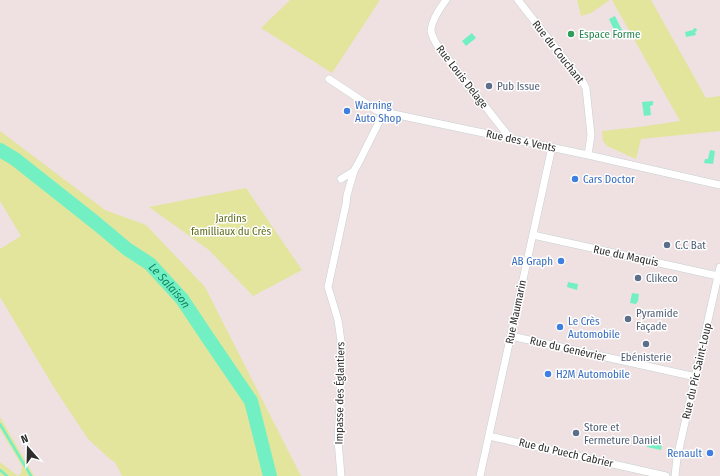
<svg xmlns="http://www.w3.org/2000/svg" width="720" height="476" font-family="'Fira Sans Condensed',sans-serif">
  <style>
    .green { fill: #e3e59d }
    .water { fill: #73f0c3 }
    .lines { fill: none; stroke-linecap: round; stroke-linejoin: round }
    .stream { stroke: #73f0c3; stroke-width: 2.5 }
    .river { stroke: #73f0c3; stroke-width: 14 }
    .minor-casing { stroke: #c4d1d4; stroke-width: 8 }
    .minor { stroke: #fff; stroke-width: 7 }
    .leisure-dot { fill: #2e9e5b; stroke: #fff; stroke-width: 1.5 }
    .service-dot { fill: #5c6f8a; stroke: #fff; stroke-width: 1.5 }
    .shop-dot { fill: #3f7fe0; stroke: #fff; stroke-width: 1.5 }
    .labels { text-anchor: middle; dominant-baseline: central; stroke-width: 3; stroke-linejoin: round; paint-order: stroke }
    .leisure-label { font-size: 11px; fill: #27864d; stroke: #fff; text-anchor: start }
    .street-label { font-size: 11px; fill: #2d2d2d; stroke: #fff }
    .service-label { font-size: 11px; fill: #4e5e75; stroke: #fff; text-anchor: start }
    .shop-label { font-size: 11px; fill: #366cbe; stroke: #fff; text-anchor: start }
    .park-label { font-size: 11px; fill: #5f6d1a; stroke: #fff }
    .water-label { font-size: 12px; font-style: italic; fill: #0d8563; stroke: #fff }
  </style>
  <rect width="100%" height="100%" fill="#efe0e1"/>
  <path class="green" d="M290,0H380L332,73L261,28Z
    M577,0H610L591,13L581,16Z
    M612,0H651L706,98L720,96V131L641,139L636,159L607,146L603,141L602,131L639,127L680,121Z
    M0,131L105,210L146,225L205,287L301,476H122L115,462L111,460L88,439L53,386L0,297V249L21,236L0,201Z
    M246,188L302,270L253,296L209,250L149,207Z
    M0,417L34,476H0V462L18,476L21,473L22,466L0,429Z"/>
  <path class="water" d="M615,16L622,30L616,34L609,19Z
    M696,28L697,31L695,32L696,35L686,37L685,32L693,30V29Z
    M472,33L476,38L466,46L462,41Z
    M653,101V105L650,106L651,115L644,116L642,102Z
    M710,150L715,151L713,164L704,163L705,159H708Z
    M568,282L578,284L577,290L567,287Z
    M632,293L639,294L638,301L636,304L630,303Z
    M652,442L662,444L661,450L647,447V445L651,446Z"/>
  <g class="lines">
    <path class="stream" d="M0,424L31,476
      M0,470L7,476"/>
    <path class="river" id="s1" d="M0,150L15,159L96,223L127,249L150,264L182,299L208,338L251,401L270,476"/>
    <defs>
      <path id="minor" d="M446,0C440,8 432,19 431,30C431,35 435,41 437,45L510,138
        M518,0L584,84L586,88L591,135L588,155
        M329,79L376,110L384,112L588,155L720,185
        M341,179L354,171L359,162L384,112
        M533,235L718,276
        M511,336L696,377
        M489,436L666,476
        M341,476L338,440L342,365L341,341L338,320L328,287L346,204L347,195L354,171
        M480,476L552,147
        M675,476L677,458L720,267"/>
    </defs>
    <use href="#minor" class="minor-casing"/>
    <use href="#minor" class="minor"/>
  </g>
  <circle class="leisure-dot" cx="571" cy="34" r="4"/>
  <g class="service-dot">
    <circle cx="489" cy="86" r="4"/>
    <circle cx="667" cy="245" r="4"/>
    <circle cx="638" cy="278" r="4"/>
    <circle cx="628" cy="319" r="4"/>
    <circle cx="646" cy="344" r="4"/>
    <circle cx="576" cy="433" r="4"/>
  </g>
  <g class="shop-dot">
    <circle cx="347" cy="111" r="4"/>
    <circle cx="575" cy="179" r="4"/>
    <circle cx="561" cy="261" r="4"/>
    <circle cx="560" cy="327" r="4"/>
    <circle cx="548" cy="374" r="4"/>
    <circle cx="710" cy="453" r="4"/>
  </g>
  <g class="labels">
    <g class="leisure-label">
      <text x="579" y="34">Espace Forme</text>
    </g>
    <g class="street-label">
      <text transform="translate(558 52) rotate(52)">Rue du Couchant</text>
      <text transform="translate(462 77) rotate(52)">Rue Louis Delage</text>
      <text transform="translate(521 141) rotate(12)">Rue des 4 Vents</text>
      <text transform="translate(626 256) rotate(12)">Rue du Maquis</text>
      <text transform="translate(516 312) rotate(-78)">Rue Maumarin</text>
      <text transform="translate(568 349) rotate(13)">Rue du Genévrier</text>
      <text transform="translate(697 371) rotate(-77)">Rue du Pic Saint-Loup</text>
      <text transform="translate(340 393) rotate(-89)">Impasse des Églantiers</text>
      <text transform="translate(566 453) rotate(13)">Rue du Puech Cabrier</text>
    </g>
    <g class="service-label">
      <text x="497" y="86">Pub Issue</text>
      <text x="675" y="245">C.C Bat</text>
      <text x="646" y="278">Clikeco</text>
      <text x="636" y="313">Pyramide<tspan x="636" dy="13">Façade</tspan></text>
      <text x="646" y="357" text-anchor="middle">Ebénisterie</text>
      <text x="584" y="427">Store et<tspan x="584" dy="13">Fermeture Daniel</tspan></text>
    </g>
    <g class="shop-label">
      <text x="355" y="105">Warning<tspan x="355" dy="13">Auto Shop</tspan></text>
      <text x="583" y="179">Cars Doctor</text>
      <text x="553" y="261" text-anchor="end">AB Graph</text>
      <text x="568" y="321">Le Crès<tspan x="568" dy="13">Automobile</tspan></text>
      <text x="556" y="374">H2M Automobile</text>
      <text x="702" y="453" text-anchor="end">Renault</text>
    </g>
    <g class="park-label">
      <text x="231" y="218">Jardins<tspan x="231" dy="13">familliaux du Crès</tspan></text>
    </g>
    <g class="water-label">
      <text stroke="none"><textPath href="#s1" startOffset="218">Le Salaison</textPath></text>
    </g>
  </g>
  <g transform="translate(28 448) rotate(340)" stroke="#ffffff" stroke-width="3" paint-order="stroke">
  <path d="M0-3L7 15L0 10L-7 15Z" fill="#2d2d2d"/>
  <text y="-6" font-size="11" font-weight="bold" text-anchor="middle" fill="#2d2d2d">N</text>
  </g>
</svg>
